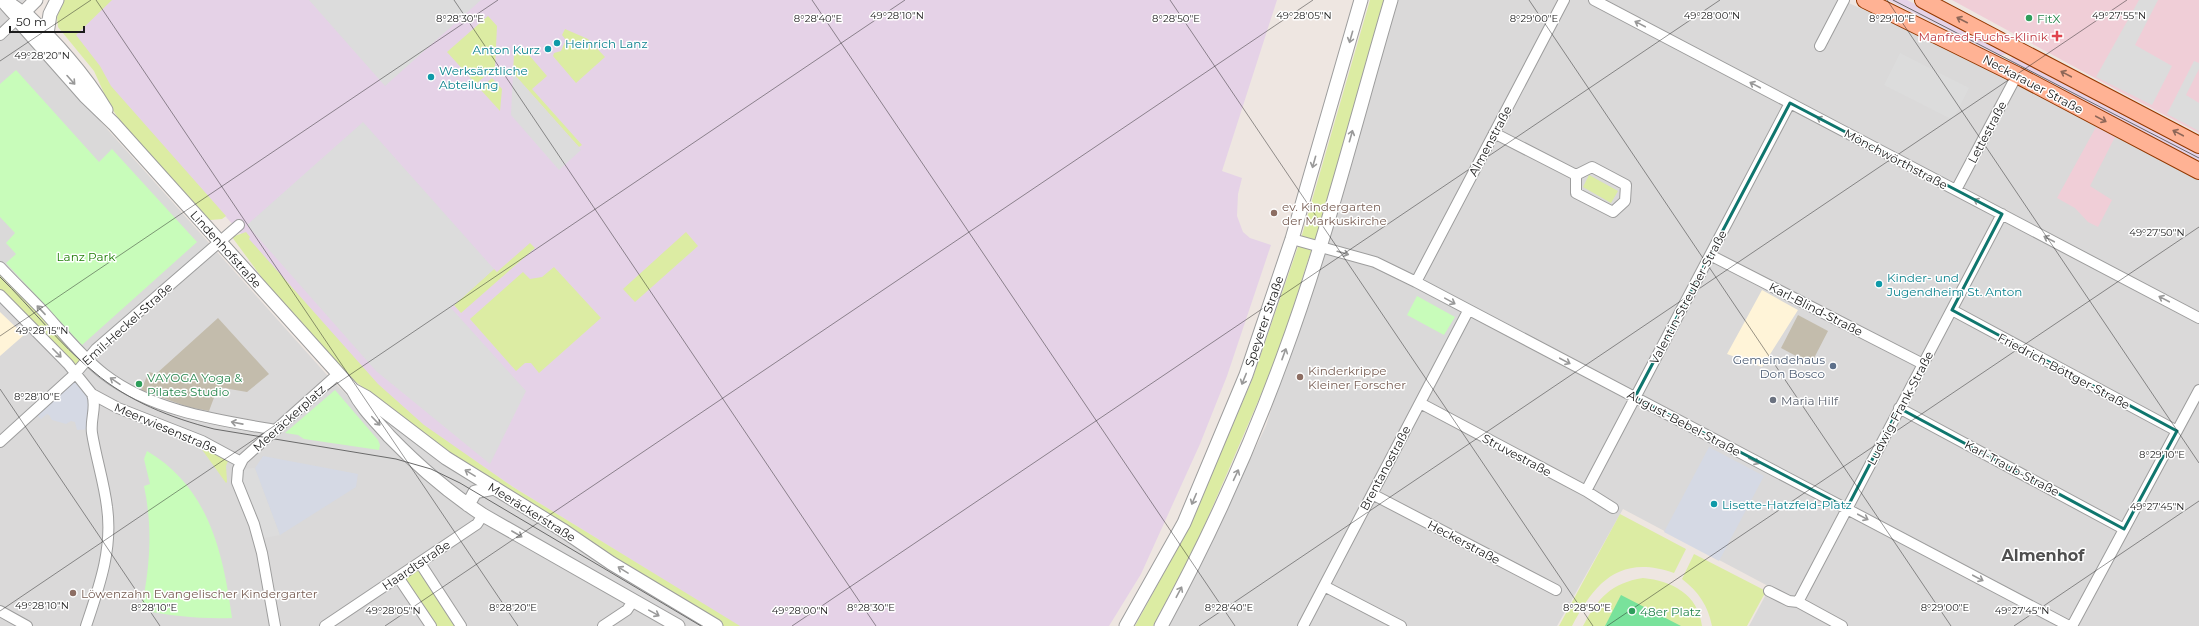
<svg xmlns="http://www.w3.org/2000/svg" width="2199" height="626" font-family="Montserrat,sans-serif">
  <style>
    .residential { fill: #dad9d9 }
    .commercial { fill: #f0ced7 }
    .industrial { fill: #e5d2e7 }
    .education { fill: #fff4d8 }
    .construction { fill: #c3bcac }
    .grass { fill: #dceca3 }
    .park { fill: #c8fcba }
    .pitch { fill: #79e29b }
    .parking { fill: #dcdcdc }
    .plaza { fill: #d5d9e4 }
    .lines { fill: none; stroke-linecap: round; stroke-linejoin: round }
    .minor-casing { stroke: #9d9d9d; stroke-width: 12 }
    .tertiary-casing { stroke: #9d9d9d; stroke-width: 15 }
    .primary-casing { stroke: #933800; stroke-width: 18 }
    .minor { stroke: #fff; stroke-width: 10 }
    .tertiary { stroke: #fff; stroke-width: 13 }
    .primary { stroke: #ffb294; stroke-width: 16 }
    .tram { stroke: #6a6a6a; stroke-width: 1 }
    .oneway { stroke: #8e6758 }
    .oneway2 { stroke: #999 }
    .marked { fill: none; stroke: #0f766e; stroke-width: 3; stroke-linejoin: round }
    .ticks { fill: none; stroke: #1c1c1c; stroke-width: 1; stroke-opacity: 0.45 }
    .leisure-dot { fill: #2e9e5b; stroke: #fff; stroke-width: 1.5 }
    .health-dot { fill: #e0444e; stroke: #fff; stroke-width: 1.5 }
    .culture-dot { fill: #0f9aa8; stroke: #fff; stroke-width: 1.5 }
    .education-dot { fill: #8d6e63; stroke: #fff; stroke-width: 1.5 }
    .service-dot { fill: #5c6f8a; stroke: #fff; stroke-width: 1.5 }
    .worship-dot { fill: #6b7280; stroke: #fff; stroke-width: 1.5 }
    .labels { text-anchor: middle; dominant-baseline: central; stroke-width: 3; stroke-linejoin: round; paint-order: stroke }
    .leisure-label { font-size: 12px; fill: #27864d; stroke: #fff; text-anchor: start }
    .health-label { font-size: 12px; fill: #be3a42; stroke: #fff; text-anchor: end }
    .culture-label { font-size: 12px; fill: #0d838f; stroke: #fff; text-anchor: start }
    .street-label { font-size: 12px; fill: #1c1c1c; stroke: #fff }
    .education-label { font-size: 12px; fill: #785e54; stroke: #fff; text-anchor: start }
    .park-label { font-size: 12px; fill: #1f7e06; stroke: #fff }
    .service-label { font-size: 12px; fill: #4e5e75; stroke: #fff; text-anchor: end }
    .worship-label { font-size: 12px; fill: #5b616d; stroke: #fff; text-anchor: start }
    .district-label { font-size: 16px; font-weight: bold; fill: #4f4f4f; stroke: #fff }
    .ticks-label { font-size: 10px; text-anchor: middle; fill: #1c1c1c; stroke: #fff; stroke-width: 3; stroke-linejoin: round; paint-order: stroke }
  </style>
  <rect width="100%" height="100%" fill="#eee6e1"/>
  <path class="residential" d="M0,0H25L7,17L327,375L363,411L380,408L495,488L555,534L585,545L716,626H0Z
    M1397,0H1842L2007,74L2199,174V626H1749L1770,587L1623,509L1557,626H1165L1206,550L1266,426L1315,270Z"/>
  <path class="commercial" d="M1952,0H2199V133L2128,96Z
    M2096,127L2115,137L2090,186L2112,200L2098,227L2088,222L2075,208L2057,198Z"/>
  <path class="industrial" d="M73,0H1277L1222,171L1242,178L1238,194L1237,216L1243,232L1250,238L1271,245L1227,376L1200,444L1141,574L1109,626H739L513,487L424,426L376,385L110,87L66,30Z
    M1888,0H1907L2010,53L1999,56Z
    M2015,56L2199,152V161L2006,61Z"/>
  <path class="education" d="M1762,290L1798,310L1762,367L1727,354Z
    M0,312L24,335L0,356Z"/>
  <path class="construction" d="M1798,315L1828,331L1811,364L1781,348Z
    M218,318L269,374L247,392L218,387L209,411L188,407L141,390L149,372L156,374Z"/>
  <path class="grass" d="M63,0H112L76,35L100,66L111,86L226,216L222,219L210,220L120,121L109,104L94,71L58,27L57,17Z
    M1370,0H1385L1317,239L1310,254L1278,355L1194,550L1153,626H1135L1189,527L1252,380L1302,235Z
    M488,16L497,26L495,67L476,84L447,52Z
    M565,29L588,39L605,57L576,83L553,56L554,53L561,51L566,40L562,35Z
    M523,48L547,76L532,89L582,145L579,147L513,73L514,54Z
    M492,78L502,89L500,111L480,89Z
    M1589,175L1618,191L1611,203L1583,187Z
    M246,232L250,237L249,239L378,384L424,425L513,487L740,626H722L488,481L423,434L343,372L285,309L232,237Z
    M686,232L698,246L635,302L623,289Z
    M530,243L535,248L461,313L454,305L494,269L497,272Z
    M0,267L72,353L83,363L75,374L0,295Z
    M554,267L601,318L539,373L531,363H525L516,371L470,319L523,272L530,279L542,277Z
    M198,444L229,459L226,466L227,482L226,483Z
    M1620,514L1686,549L1674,573C1620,554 1595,582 1572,626H1559Z
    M1694,554L1766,591L1747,626H1712C1708,606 1699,592 1682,579Z
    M420,563L461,626H431L398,577Z
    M1643,578C1672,581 1698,594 1702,626H1583C1598,598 1611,583 1643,578Z"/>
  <path class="park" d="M16,70L99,162L112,149L197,242L82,345L6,263L16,254L6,243L15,233L0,217V84Z
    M1417,296L1455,317L1444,335L1407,315Z
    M335,390L378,440L380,445L379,450L304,439L298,435L285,433Z
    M147,451C208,487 223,551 232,618C200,619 172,616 141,610C150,568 153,528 144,486L150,484L144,459Z"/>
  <path class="pitch" d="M1621,595L1681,626H1605Z"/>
  <path class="parking" d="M309,0H481L385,86Z
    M2139,0H2158L2135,45L2172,66L2152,105L2096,77Z
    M1900,53L1969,88L1953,120L1884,85Z
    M2194,61L2199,63V69L2186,95L2199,103V131L2167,114Z
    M513,73L581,150L559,170L511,115Z
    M363,122L494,269L451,308L526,391L490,464L376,371L247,225Z
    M255,468L280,535L258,539L238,469Z"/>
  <path class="plaza" d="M75,374L88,389L92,429L77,430L75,422L71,421L66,424L52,420L49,415L47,414L41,419L34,412Z
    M1709,447L1764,476L1719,561L1664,532Z
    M263,456L358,474L356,487L280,535L255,468Z"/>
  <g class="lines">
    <defs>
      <path id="minor" d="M0,0L17,19L0,35
        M7,0L24,12
        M1594,0L2199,318
        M1820,46L1844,0
        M1494,133L1576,175
        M1592,167L1626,185L1625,201L1613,212L1576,193V175Z
        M1956,190L2017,75
        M1292,239L1375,262L1416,282L2069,626
        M1710,255L1923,364
        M0,267C14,282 29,296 43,311C62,332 81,356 104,374C152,411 217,420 276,430
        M1416,282L1564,0
        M0,295L68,364L92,394L118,408L202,441L241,462
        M1952,310L2177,431
        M1420,403L1586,491L1613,508
        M1899,408L2124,529
        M0,442L75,374L96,349L239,225
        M1586,491L1790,103
        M1372,494L1556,590
        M420,563L461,626
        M398,577L431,626
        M1324,586L1401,626
        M1769,591L1789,601L1798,602L1842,626
        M1798,602L2002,214
        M0,611L27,626
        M86,626C99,587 113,549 107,507C104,482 96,458 92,433C90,419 97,407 92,394
        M275,626L262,553L254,524L237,482L238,469L243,459L338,374
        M325,626L477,524L483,515
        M603,626L627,610L633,601
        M1303,626L1468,311
        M2072,626L2199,390"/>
      <path id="tertiary" d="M36,0L17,19L85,96L114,124L353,390C362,408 376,421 389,436C418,466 448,492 483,515L678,626
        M24,12C55,42 84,73 106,110
        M47,34L50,14L57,0
        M353,390L366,397L446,458L564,531L611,563L716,626
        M468,505L475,492L495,488
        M1126,626L1184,523L1246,375L1292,239L1361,0
        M1161,626C1208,540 1249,450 1283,357C1326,241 1356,119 1391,0"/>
      <path id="primary" d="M1865,0L2017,75L2199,171
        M1923,0L2199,145"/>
    </defs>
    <use href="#minor" class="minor-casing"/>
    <use href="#tertiary" class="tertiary-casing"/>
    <use href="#primary" class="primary-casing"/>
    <use href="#minor" class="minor"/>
    <use href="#tertiary" class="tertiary"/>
    <use href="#primary" class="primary"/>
    <path class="tram" d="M1893,0L2199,158
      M0,277C32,308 59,344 94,372C128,401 171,418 214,429L396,459L431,469L460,483L701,626"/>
  </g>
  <defs><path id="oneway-shaft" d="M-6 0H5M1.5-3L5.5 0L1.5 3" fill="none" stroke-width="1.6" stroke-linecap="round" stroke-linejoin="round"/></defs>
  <g class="oneway">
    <use href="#oneway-shaft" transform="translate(1962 20) rotate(-153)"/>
    <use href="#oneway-shaft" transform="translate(2066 74) rotate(-152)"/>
    <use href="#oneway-shaft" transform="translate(2101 119) rotate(28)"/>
    <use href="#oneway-shaft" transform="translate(2178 133) rotate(-152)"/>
  </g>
  <g class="oneway2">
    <use href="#oneway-shaft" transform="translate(1640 24) rotate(-152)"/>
    <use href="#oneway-shaft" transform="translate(1351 37) rotate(106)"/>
    <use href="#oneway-shaft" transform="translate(71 80) rotate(48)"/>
    <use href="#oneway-shaft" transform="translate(1755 85) rotate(-152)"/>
    <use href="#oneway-shaft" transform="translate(1822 120) rotate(-152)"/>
    <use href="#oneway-shaft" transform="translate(1351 136) rotate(-74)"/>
    <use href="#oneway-shaft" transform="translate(1314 162) rotate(106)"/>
    <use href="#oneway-shaft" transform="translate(1979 202) rotate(-152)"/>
    <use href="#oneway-shaft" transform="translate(2049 239) rotate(-152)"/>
    <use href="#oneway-shaft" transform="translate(1343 253) rotate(16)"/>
    <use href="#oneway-shaft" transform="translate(2164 299) rotate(-152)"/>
    <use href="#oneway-shaft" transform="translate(1450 301) rotate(29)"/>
    <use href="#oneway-shaft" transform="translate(41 310) rotate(-133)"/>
    <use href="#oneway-shaft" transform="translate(57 353) rotate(45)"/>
    <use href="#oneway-shaft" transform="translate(1284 354) rotate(-70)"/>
    <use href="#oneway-shaft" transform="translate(1565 361) rotate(28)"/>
    <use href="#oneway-shaft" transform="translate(1244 379) rotate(112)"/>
    <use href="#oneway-shaft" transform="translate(115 381) rotate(-146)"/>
    <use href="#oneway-shaft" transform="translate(376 421) rotate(46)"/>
    <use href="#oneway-shaft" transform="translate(237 423) rotate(-169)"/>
    <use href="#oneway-shaft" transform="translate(1754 461) rotate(28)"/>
    <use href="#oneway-shaft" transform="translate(470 473) rotate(-149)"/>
    <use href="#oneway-shaft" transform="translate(1236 475) rotate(-65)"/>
    <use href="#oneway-shaft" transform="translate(1194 499) rotate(113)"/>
    <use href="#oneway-shaft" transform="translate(1863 517) rotate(28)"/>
    <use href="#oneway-shaft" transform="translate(517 534) rotate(30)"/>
    <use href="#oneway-shaft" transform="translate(623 570) rotate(-148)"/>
    <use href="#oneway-shaft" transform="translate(1978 578) rotate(28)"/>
    <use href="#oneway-shaft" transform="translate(1179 592) rotate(-62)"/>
    <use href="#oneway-shaft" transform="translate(654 613) rotate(29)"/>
  </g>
  <path class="marked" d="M1790,103L2002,214L1952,310L2177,431L2124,529L1899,408L1847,508L1635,397Z"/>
  <path class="ticks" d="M96,0L518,626M454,0L876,626M812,0L1235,626M1170,0L1593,626M1529,0L1951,626M1887,0L2199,463M0,61L91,0M0,336L498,0M0,389L160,626M0,611L905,0M385,626L1313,0M792,626L1720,0M1199,626L2127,0M1607,626L2199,227M2014,626L2199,501"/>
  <g class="leisure-dot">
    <circle cx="2029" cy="18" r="4"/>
    <circle cx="139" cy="384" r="4"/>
    <circle cx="1632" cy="611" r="4"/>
  </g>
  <path class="health-dot" d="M2055 30h4v4h4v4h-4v4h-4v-4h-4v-4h4z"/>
  <g class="culture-dot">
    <circle cx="557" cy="43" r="4"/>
    <circle cx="548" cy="49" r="4"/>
    <circle cx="431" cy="77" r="4"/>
    <circle cx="1879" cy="284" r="4"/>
    <circle cx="1714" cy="504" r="4"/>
  </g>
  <g class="education-dot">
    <circle cx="1274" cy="213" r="4"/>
    <circle cx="1300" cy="377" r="4"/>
    <circle cx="73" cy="593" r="4"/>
  </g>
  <circle class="service-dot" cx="1833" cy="366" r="4"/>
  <circle class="worship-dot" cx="1773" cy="400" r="4"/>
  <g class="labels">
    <g class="leisure-label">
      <text x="2037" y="18">FitX</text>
      <text x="147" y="377">VAYOGA Yoga &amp;<tspan x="147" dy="14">Pilates Studio</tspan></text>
      <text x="1640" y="611">48er Platz</text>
    </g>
    <g class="health-label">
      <text x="2048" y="36">Manfred-Fuchs-Klinik</text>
    </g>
    <g class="culture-label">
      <text x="565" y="43">Heinrich Lanz</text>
      <text x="540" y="49" text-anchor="end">Anton Kurz</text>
      <text x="439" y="70">Werksärztliche<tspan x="439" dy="14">Abteilung</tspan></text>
      <text x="1887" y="277">Kinder- und<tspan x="1887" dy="14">Jugendheim St. Anton</tspan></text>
      <text x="1722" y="504">Lisette-Hatzfeld-Platz</text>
    </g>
    <g class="street-label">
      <text transform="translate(2033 84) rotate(28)">Neckarauer Straße</text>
      <text transform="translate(1987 132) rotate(-62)">Lettestraße</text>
      <text transform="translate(1490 141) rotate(-62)">Almenstraße</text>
      <text transform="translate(1896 159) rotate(28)">Mönchwörthstraße</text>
      <text transform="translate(226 249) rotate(48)">Lindenhofstraße</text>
      <text transform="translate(1688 297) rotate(-62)">Valentin-Streuber-Straße</text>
      <text transform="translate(1816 309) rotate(27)">Karl-Blind-Straße</text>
      <text transform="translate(1264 321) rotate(-71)">Speyerer Straße</text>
      <text transform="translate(127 324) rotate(-42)">Emil-Heckel-Straße</text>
      <text transform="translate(2064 371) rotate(28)">Friedrich-Böttger-Straße</text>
      <text transform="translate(1900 408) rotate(-62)">Ludwig-Frank-Straße</text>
      <text transform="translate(289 418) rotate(-42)">Meeräckerplatz</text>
      <text transform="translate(1684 423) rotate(28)">August-Bebel-Straße</text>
      <text transform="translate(166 428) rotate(23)">Meerwiesenstraße</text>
      <text transform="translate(1517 455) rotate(28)">Struvestraße</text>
      <text transform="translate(1385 468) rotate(-62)">Brentanostraße</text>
      <text transform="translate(2012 468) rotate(28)">Karl-Traub-Straße</text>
      <text transform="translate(532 512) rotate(32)">Meeräckerstraße</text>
      <text transform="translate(1464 542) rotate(28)">Heckerstraße</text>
      <text transform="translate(416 565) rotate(-34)">Haardtstraße</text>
    </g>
    <g class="education-label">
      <text x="1282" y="206">ev. Kindergarten<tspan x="1282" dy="14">der Markuskirche</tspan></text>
      <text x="1308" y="370">Kinderkrippe<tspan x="1308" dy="14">Kleiner Forscher</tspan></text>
      <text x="81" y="593">Löwenzahn Evangelischer Kindergarter</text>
    </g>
    <g class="park-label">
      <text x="86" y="256">Lanz Park</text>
    </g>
    <g class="service-label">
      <text x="1825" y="359">Gemeindehaus<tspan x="1825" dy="14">Don Bosco</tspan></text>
    </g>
    <g class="worship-label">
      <text x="1781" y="400">Maria Hilf</text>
    </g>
    <g class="district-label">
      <text x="2043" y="555">Almenhof</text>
    </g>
  </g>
  <g class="ticks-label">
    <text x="897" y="19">49°28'10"N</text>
    <text x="1304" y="19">49°28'05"N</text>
    <text x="1712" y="19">49°28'00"N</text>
    <text x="2119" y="19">49°27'55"N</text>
    <text x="460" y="22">8°28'30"E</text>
    <text x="818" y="22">8°28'40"E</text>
    <text x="1176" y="22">8°28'50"E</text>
    <text x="1534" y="22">8°29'00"E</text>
    <text x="1892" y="22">8°29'10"E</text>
    <text x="42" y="59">49°28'20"N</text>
    <text x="2157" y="236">49°27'50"N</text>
    <text x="42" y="334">49°28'15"N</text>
    <text x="37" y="400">8°28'10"E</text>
    <text x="2162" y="458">8°29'10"E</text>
    <text x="2157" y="510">49°27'45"N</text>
    <text x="42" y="609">49°28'10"N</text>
    <text x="154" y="611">8°28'10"E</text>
    <text x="513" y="611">8°28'20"E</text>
    <text x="871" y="611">8°28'30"E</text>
    <text x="1229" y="611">8°28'40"E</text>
    <text x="1587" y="611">8°28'50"E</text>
    <text x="1945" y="611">8°29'00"E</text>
    <text x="393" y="614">49°28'05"N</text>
    <text x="800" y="614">49°28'00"N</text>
    <text x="2022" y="614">49°27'45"N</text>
  </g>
  <path d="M10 26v6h74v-6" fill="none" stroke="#1c1c1c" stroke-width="2"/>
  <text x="16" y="26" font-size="12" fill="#1c1c1c" stroke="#ffffff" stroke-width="3" paint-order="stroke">50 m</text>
</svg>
